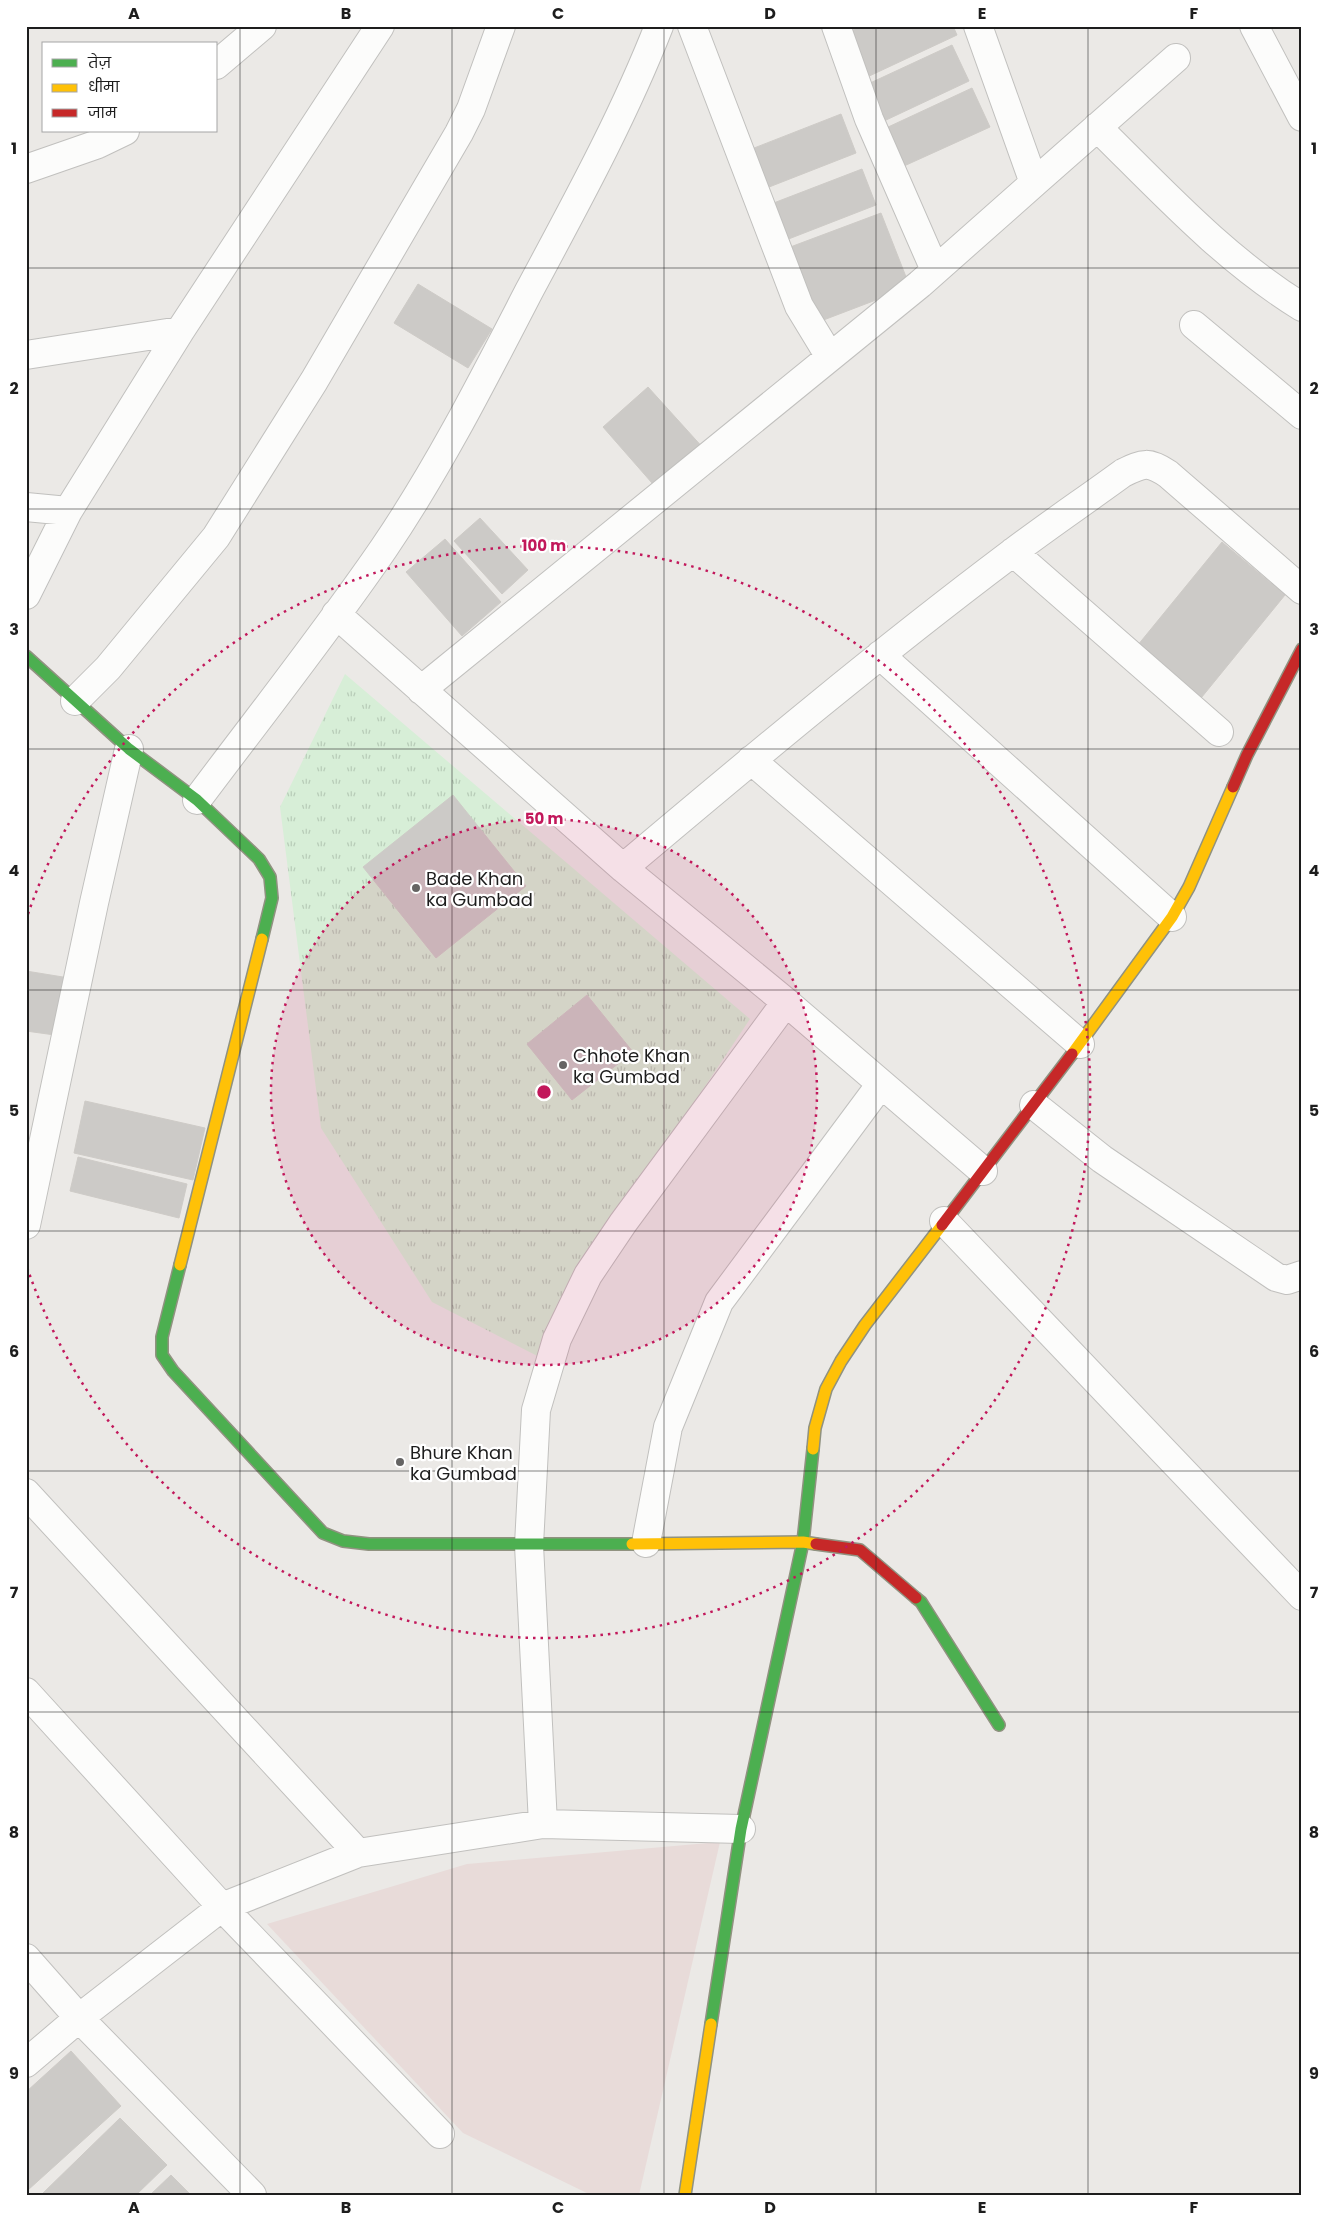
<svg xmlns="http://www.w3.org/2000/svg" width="1328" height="2221" font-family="Poppins,'Noto Sans Devanagari',sans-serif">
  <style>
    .commercial { fill: #e8dbd9 }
    .park { fill: url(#park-tufts) }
    .building { fill: #cccac7; stroke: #cecbc7 }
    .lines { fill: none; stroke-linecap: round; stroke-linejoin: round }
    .street-casing { stroke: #c1c0be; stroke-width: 30 }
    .fast-casing { stroke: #909280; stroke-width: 14 }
    .slow-casing { stroke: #909280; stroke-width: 14 }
    .jam-casing { stroke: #909280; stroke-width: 14 }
    .street { stroke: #fcfcfb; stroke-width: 28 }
    .fast { stroke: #4caf50; stroke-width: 11 }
    .slow { stroke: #ffc107; stroke-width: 11 }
    .jam { stroke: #c62828; stroke-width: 11 }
    .grid { fill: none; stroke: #1d1d1d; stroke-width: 1; stroke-opacity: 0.55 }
    .ring { fill: none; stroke: #c2185b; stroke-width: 2.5; stroke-dasharray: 2.5 5 }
    .poi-dot { fill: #656463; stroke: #fff; stroke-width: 2 }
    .labels { text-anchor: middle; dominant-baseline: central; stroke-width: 4.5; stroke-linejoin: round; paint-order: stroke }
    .poi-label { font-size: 18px; fill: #1d1d1d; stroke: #fff; text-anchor: start }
    .centre { fill: #c2185b; stroke: #fff; stroke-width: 2.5 }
    .ring-label { font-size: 15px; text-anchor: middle; font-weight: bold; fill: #c2185b; stroke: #fff; stroke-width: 4.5; stroke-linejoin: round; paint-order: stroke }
    .neatline { fill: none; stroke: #1d1d1d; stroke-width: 2 }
    .grid-label { font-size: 16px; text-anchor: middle; font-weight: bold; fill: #1d1d1d }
  </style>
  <defs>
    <pattern id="park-tufts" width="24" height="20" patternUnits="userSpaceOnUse" patternTransform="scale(1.25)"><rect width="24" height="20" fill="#d7eed7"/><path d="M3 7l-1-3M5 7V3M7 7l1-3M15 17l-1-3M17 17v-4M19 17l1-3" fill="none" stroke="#b8ccb8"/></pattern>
  </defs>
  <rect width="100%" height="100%" fill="#ebe9e6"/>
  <path class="commercial" d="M720,1842L639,2195H591L463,2133L267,1924L467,1864Z"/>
  <path class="park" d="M345,674L750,1019L581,1272L555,1365L432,1302L321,1128L280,807Z"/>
  <path class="building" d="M861,26H953L957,35L865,78L845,34Z
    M952,45L969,81L884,121L868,84Z
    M972,88L990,127L904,166L886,128Z
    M841,114L856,153L764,189L749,150Z
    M862,169L876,205L786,240L771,204Z
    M881,213L910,287L813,324L785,249Z
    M418,284L492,329L468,368L394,323Z
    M648,387L705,450L659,491L603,427Z
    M480,518L528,570L502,594L454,541Z
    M445,539L501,602L462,636L406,572Z
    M1222,542L1285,595L1197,703L1133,651Z
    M453,795L526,886L436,958L363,867Z
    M26,971L69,978L62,1036L26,1031Z
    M587,995L633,1052L572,1100L527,1044Z
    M85,1101L205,1128L193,1180L74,1153Z
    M78,1157L187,1184L179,1218L70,1191Z
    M71,2051L121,2106L28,2190L26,2188V2092Z
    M120,2118L167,2165L136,2195H41Z
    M171,2175L191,2195H150Z"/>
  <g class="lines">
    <defs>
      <path id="street" d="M692,26L799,306L830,357
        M836,26L869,119L935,270
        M1254,26L1302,117
        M216,65L262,26
        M1097,127C1162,191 1224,259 1302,307
        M26,169L98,144L125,131
        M1034,183L1176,58
        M1194,325L1302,415
        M26,355L180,331
        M26,507L68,511
        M1013,552L1219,732
        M26,595L68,511L180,331L380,26
        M336,614L623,868L786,1002L983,1171
        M880,655L1172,917
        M421,690L920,284L1034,183L978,26
        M75,701L108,668L216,537L314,381L459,133L471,109L501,26
        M751,760L1080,1044
        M197,800C260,716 325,634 384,548C439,467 484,378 529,291C575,205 623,118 659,26
        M623,868C751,760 879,653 1012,553C1049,525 1086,500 1123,473C1144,463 1148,461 1168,474L1302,590
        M1034,1105L1102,1159L1276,1277L1287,1280L1302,1275
        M944,1221L1302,1596
        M26,1225L94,903L129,749
        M26,1493L358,1853
        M646,1543L668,1427L719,1302L881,1084
        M26,1692L222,1907L440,2134
        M543,1824L529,1545L536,1410L557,1339L588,1275L623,1223L786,1002
        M26,1958L79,2018L252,2195
        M26,2063L79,2018L222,1907L358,1853L543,1824L741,1829"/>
      <path id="fast" d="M26,656L129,749L197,800L259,859L270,877L272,898L262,939
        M180,1265L162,1337V1355L173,1371L323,1533L343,1541L369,1544H632
        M916,1598L921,1602L999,1725
        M711,2024L741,1829L803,1542L813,1449"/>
      <path id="slow" d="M1072,1054L1172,917L1189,887L1233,787
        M180,1265L262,939
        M813,1449L815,1428L826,1389L841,1361L865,1325L942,1225
        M632,1544L803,1542L816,1544
        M685,2195L711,2024"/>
      <path id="jam" d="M1233,787L1247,755L1302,649
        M942,1225L1072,1054
        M816,1544L860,1550L916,1598"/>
    </defs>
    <use href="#street" class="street-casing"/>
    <use href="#fast" class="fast-casing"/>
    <use href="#slow" class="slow-casing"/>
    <use href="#jam" class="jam-casing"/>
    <use href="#street" class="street"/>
    <use href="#fast" class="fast"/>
    <use href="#slow" class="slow"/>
    <use href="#jam" class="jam"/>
  </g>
  <path class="grid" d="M240,26V2195M452,26V2195M664,26V2195M876,26V2195M1088,26V2195M26,268H1302M26,509H1302M26,749H1302M26,990H1302M26,1231H1302M26,1471H1302M26,1712H1302M26,1953H1302"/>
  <circle cx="544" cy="1092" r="273" fill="#c2185b" fill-opacity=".12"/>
  <g class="ring">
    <circle cx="544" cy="1092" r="273"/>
    <path d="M28 914A546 546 0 1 1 28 1270"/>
  </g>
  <g class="poi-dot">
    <circle cx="416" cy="888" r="5"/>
    <circle cx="563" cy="1065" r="5"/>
    <circle cx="400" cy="1462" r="5"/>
  </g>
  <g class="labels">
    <g class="poi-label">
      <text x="426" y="878">Bade Khan<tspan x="426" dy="21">ka Gumbad</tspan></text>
      <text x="573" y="1055">Chhote Khan<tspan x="573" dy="21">ka Gumbad</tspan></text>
      <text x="410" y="1452">Bhure Khan<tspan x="410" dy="21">ka Gumbad</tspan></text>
    </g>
  </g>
  <circle cx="544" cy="1092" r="8" class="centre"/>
  <g class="ring-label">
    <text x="544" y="551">100 m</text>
    <text x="544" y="824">50 m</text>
  </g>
  <rect width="1328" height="2221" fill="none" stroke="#ffffff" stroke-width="55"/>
  <rect x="42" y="42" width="175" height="90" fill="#ffffff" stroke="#a5a5a5"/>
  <rect x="52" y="59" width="25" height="8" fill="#4caf50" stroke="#a5a5a5"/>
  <text x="88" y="68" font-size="15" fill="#1d1d1d">तेज़</text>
  <rect x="52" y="84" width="25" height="8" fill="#ffc107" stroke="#a5a5a5"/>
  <text x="88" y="92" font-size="15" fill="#1d1d1d">धीमा</text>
  <rect x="52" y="109" width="25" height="8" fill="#c62828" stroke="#a5a5a5"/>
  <text x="88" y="118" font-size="15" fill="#1d1d1d">जाम</text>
  <rect x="28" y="28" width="1272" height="2166" class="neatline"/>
  <g class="grid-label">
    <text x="134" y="19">A</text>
    <text x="346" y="19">B</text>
    <text x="558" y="19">C</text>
    <text x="770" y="19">D</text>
    <text x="982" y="19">E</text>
    <text x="1194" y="19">F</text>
    <text x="14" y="154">1</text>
    <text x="1314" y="154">1</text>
    <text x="14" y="394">2</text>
    <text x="1314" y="394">2</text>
    <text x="14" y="635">3</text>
    <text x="1314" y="635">3</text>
    <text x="14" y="876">4</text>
    <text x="1314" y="876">4</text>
    <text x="14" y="1116">5</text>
    <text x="1314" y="1116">5</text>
    <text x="14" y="1357">6</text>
    <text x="1314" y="1357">6</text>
    <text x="14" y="1598">7</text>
    <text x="1314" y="1598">7</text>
    <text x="14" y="1838">8</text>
    <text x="1314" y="1838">8</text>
    <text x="14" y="2079">9</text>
    <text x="1314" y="2079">9</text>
    <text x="134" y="2213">A</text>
    <text x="346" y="2213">B</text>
    <text x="558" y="2213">C</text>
    <text x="770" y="2213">D</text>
    <text x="982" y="2213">E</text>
    <text x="1194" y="2213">F</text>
  </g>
</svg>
